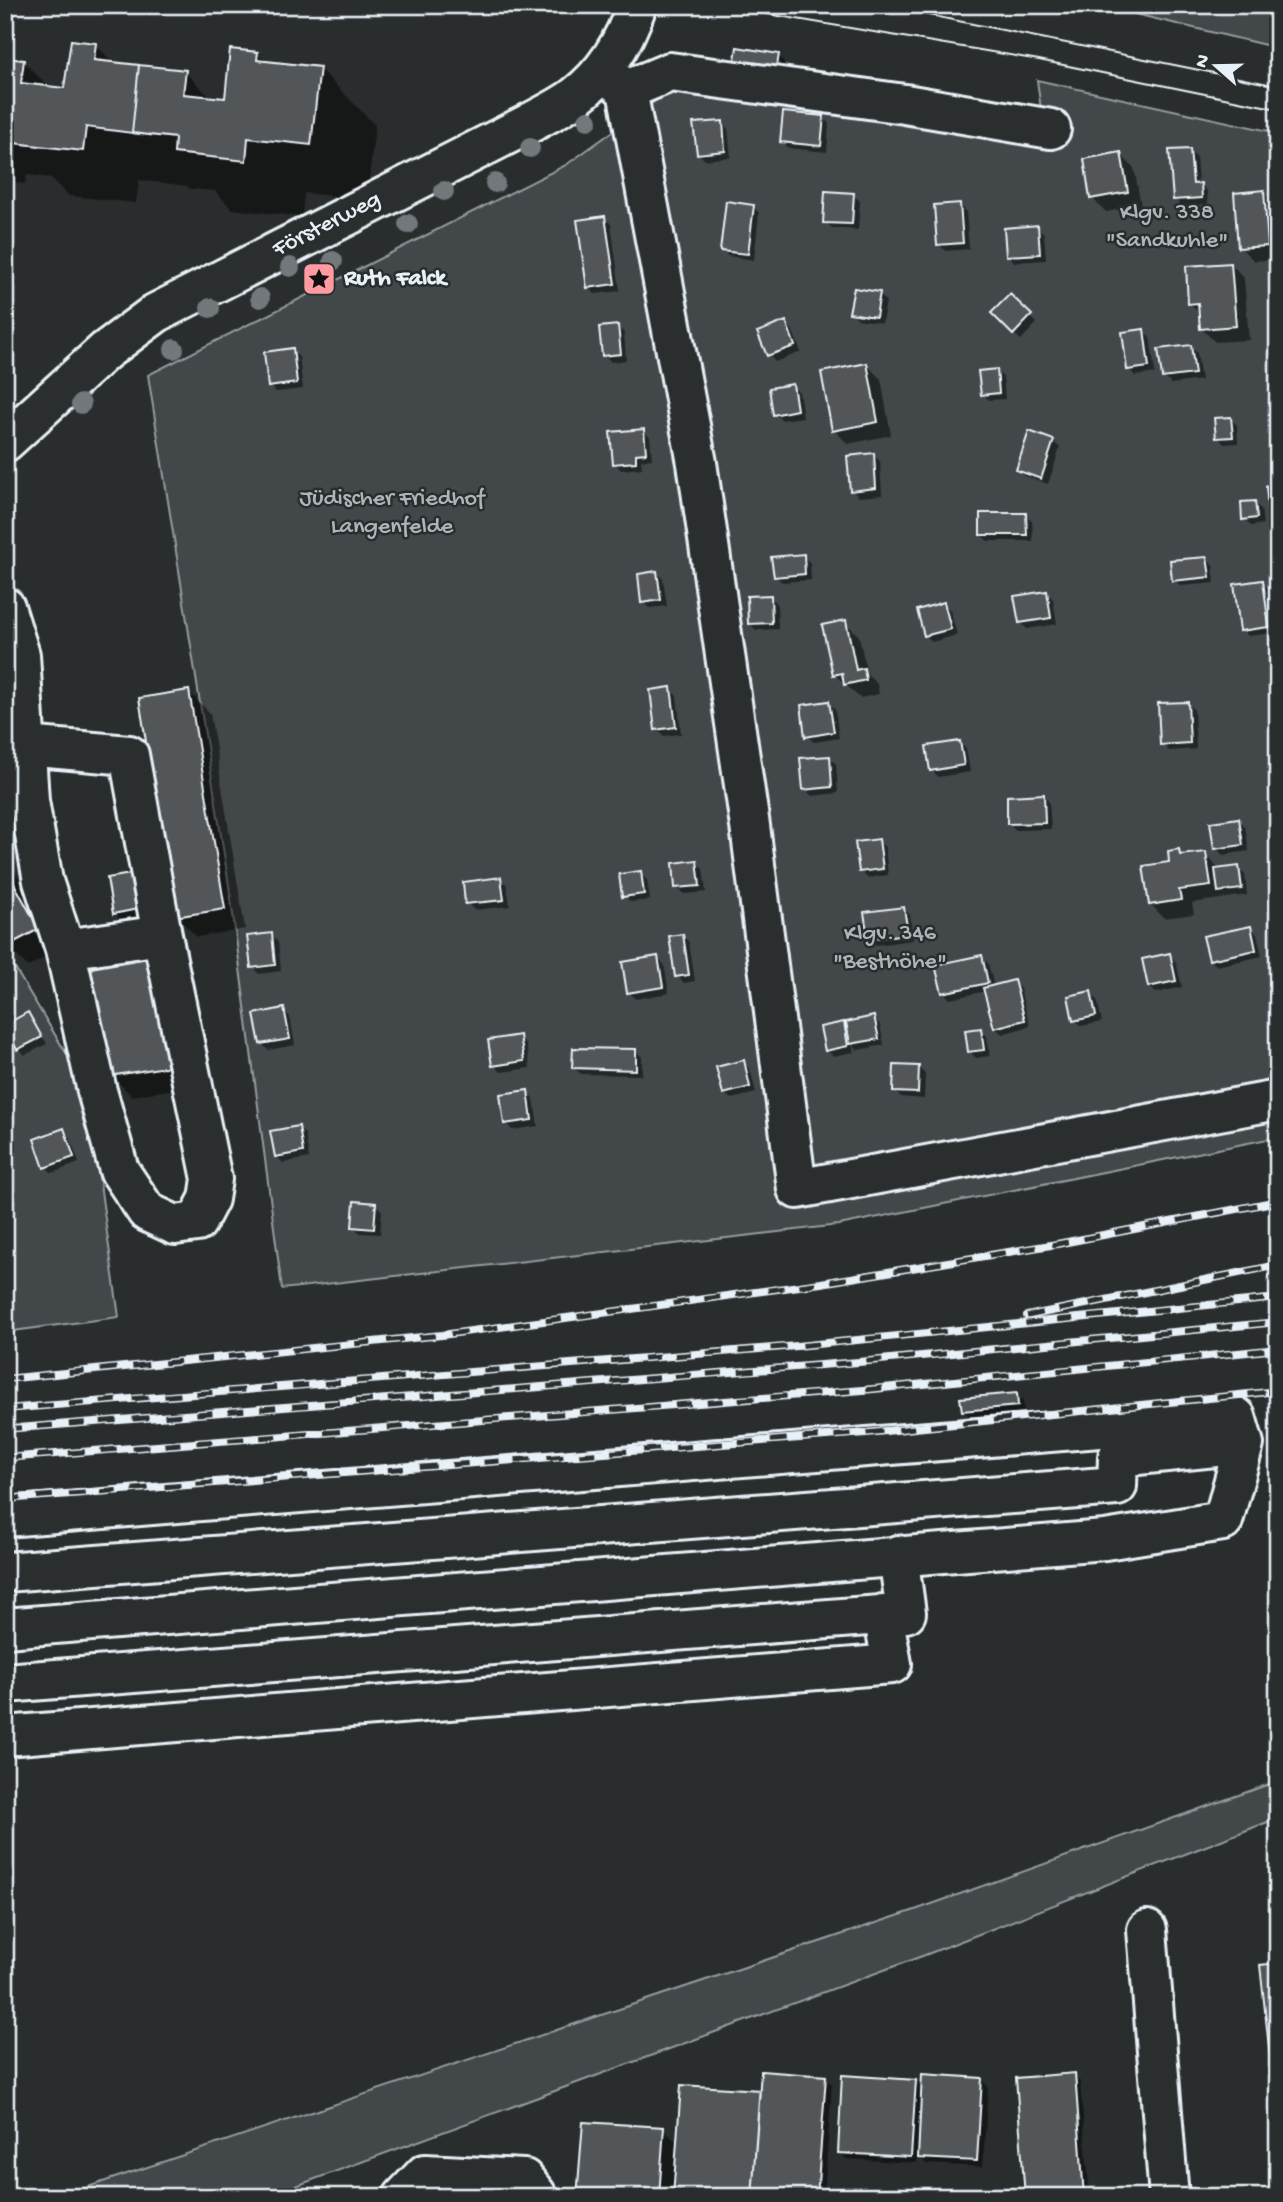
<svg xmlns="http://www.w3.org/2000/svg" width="1283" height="2202" font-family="'Gochi Hand',sans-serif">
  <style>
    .green { fill: #424648; stroke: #959ca0; stroke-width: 2 }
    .shadow { fill: #0007 }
    .building { fill: #535759; stroke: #e8f1f8; stroke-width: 2 }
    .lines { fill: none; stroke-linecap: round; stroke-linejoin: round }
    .minor-casing { stroke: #e8f1f8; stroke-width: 44 }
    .minor { stroke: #2a2d2e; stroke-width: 38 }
    .tram { stroke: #e8f1f8; stroke-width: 2 }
    .rail-casing { stroke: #e8f1f8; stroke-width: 8 }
    .rail { stroke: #2a2d2e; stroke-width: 5; stroke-dasharray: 16; stroke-linecap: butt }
    .tree { fill: #73787b }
    .labels { text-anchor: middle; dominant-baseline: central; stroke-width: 5; stroke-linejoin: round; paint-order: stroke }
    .park-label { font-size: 24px; fill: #aeb5ba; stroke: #2a2d2e }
    .street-label { font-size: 24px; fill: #e8f1f8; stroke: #2a2d2e }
    .poi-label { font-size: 24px; font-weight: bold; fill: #e8f1f8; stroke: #2a2d2e; text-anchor: start }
  </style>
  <rect width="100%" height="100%" fill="#2a2d2e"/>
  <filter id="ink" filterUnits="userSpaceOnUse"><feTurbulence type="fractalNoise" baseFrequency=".0143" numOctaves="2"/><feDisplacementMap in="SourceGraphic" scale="14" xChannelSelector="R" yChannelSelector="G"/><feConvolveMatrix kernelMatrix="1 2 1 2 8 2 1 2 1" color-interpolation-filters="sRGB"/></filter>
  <g filter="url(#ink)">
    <path class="green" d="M1097,5H1278V48Z
      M686,79L1045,139L1037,80L1278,133V1137L839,1225L282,1289L230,892L148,375L566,165Z
      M5,952L86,1086L119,1317L5,1332Z
      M1278,1781V1818L925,1955L266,2197H58L915,1910Z"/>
    <path class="shadow" d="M95,44L114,64L185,72L212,99L226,100L257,53L266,62L319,68L375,125L367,200L304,193L302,217L232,209L215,191L190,189L187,186L139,180L136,203L69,196L51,178L27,175L25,184L5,181V59L23,61L50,88L66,90Z
      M778,55L784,62L782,78L742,71Z
      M823,117L829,124L827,152L788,148L781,141Z
      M722,122L728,129L731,157L705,160L698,153Z
      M1189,150L1196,157L1198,185H1201L1207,191L1208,204L1181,206L1175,199Z
      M1120,154L1134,168L1141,205L1106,212L1092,198Z
      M1263,192L1277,206L1278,259L1254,261L1240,247Z
      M853,195L860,201L858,230L832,228L825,222Z
      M959,205L966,211L969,249L946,251L939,245Z
      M753,206L759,213L754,260L728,256L721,250Z
      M605,218L611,224L620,291L595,294L588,287Z
      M1038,227L1044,234L1046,260L1014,262L1008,255Z
      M1231,264L1244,278L1249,340L1215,342L1201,328L1200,314L1190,304Z
      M879,294L886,301L882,323L858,319L851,312Z
      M1010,296L1037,323L1021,340L993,313Z
      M785,323L792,329L801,352L775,362L769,355Z
      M617,326L624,333L626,360L611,362L604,355Z
      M1143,331L1150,337L1155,373L1135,376L1129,369Z
      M1191,347L1197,353L1201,380L1171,384L1164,377Z
      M292,350L299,357L303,389L276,392L270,386Z
      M867,365L881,379L891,435L848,444L834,430Z
      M996,371L1003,377L1005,399L989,400L983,394Z
      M792,386L799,392L803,417L782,420L775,414Z
      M1230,418L1237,425L1238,443L1224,444L1218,437Z
      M643,431L650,437L652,459L641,460L642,468L621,470L615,463Z
      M1053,441L1060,448L1048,484L1025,476L1018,470Z
      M873,455L880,461L882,495L859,497L852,490Z
      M1254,503L1261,509L1263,524L1251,526L1244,519Z
      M1025,514L1032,521L1033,541H988L981,535Z
      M803,556L810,563L811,580L782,582L775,576Z
      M1207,558L1213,565L1215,583L1181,586L1174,580Z
      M657,573L663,579L667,606L649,608L643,602Z
      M1262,582L1269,589L1275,633L1248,636L1242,630Z
      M1047,593L1053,599L1057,624L1027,629L1020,622Z
      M770,597L777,603L778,629L756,630L749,623Z
      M944,604L950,610L957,635L932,642L926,635Z
      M845,622L859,636L867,674L877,684L879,694L860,698L834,674Z
      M670,689L677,696L681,734L663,736L657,729Z
      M189,692L210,713L245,929L197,937L176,916Z
      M828,703L835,709L839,738L814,742L807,736Z
      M1187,703L1194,710L1196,749L1169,751L1162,744Z
      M5,727L28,770L5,783Z
      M959,742L966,749L970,772L938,777L932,770Z
      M829,757L836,764L838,793L812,796L805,789Z
      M1043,795L1049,802L1051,829L1016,830L1009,824Z
      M1239,820L1245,827L1249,851L1223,855L1216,848Z
      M878,841L885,847L888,875L867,878L861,871Z
      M1178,851L1184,857L1206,854L1220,871L1238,868L1245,875L1247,895L1192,903L1194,914L1164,918L1150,904Z
      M5,853L58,950L28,967L5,943Z
      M697,862L703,869L706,892L684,894L677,887Z
      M640,873L647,880L650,900L631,902L624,896Z
      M131,875L152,896L135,933L114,913Z
      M500,878L507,885L510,906L474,910L467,903Z
      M903,908L910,915L913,940L876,945L869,939Z
      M1251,928L1257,934L1262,956L1217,966L1210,960Z
      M271,935L278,942L281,971L259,974L253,967Z
      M682,935L689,942L695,981L684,983L677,976Z
      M5,953L12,964L5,968Z
      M1170,955L1176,962L1182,987L1156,993L1149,986Z
      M657,957L664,964L669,993L635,999L629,992Z
      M982,957L988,963L994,987L1014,982L1020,989L1030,1026L1002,1034L995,1027L986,991L950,999L943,992Z
      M174,980L192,1086L132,1096L111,1075Z
      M1090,993L1097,1000L1102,1022L1081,1026L1075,1020Z
      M283,1010L290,1017L295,1045L268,1050L261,1043Z
      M28,1015L34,1021L47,1044L25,1055L19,1049Z
      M874,1018L880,1025L884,1045L858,1050L852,1044L854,1052L833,1056L827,1050L843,1024L849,1031Z
      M980,1030L987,1036L990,1056L976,1058L969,1051Z
      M519,1037L526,1044L530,1068L501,1072L494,1065Z
      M635,1050L642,1057V1075L581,1074L574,1068Z
      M743,1062L750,1069L756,1093L731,1099L724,1093Z
      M919,1068L925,1074L924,1099L901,1097L894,1091Z
      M527,1092L534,1099L538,1126L512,1130L506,1123Z
      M298,1128L305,1134L309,1158L283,1163L276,1156Z
      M63,1130L70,1137L79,1163L52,1173L46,1167Z
      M375,1204L382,1211L380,1234L360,1233L353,1226Z
      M1016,1395L1023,1401L1024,1412L970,1417L963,1410Z
      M1074,2075L1080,2082L1090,2197H1027Z
      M825,2078L832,2084L824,2197H579L663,2129L679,2144L759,2091Z
      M981,2080L988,2086L983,2167L926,2164L918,2156L917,2163L846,2159L840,2152L915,2081L923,2089Z"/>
    <path class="building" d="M71,40L96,43L94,60L139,65L132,133L86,127L83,151L14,143L15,127L5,126V58L24,60L21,83L64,88Z
      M737,47L779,54L776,72L734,65Z
      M230,49L258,52L257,60L320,67L311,145L248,138L246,161L174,153L175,138L132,133L139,65L186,70L183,94L225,98Z
      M783,112L824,116L821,146L780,142Z
      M723,121L725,151L697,154L693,123Z
      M1190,149L1193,184L1201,183L1202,198L1173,200L1169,150Z
      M1121,152L1128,192L1090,199L1084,159Z
      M1264,190L1268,246L1238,248L1234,193Z
      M825,191L854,193L852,224L823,223Z
      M726,201L754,205L748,254L720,251Z
      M960,203L963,243L937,245L934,205Z
      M605,216L615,284L587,288L577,220Z
      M1038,225L1040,254L1006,256L1004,228Z
      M1231,263L1236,326L1200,329L1198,303L1188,304L1186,266Z
      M854,288L880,292L876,317L849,313Z
      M1010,294L1032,315L1013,335L991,313Z
      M786,321L795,346L767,356L757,332Z
      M618,325L621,354L602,356L599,327Z
      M1144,329L1149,367L1127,370L1122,332Z
      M1273,337H1278V378Z
      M1191,345L1195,374L1162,378L1158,349Z
      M293,348L297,383L268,387L264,352Z
      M867,363L878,422L832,431L821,372Z
      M997,369L999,393L981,395L978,371Z
      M793,384L797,410L773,415L769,388Z
      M1231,417L1233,437L1216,438L1214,418Z
      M644,429L646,453L636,454V462L613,464L610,432Z
      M1029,431L1054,440L1041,479L1016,470Z
      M874,453L876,488L850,491L847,456Z
      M1266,486H1278V521L1269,522Z
      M1255,501L1257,518L1242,520L1241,502Z
      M980,513H1026L1027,535H980Z
      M804,554L805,574L774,577L771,557Z
      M1207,557L1210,577L1172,581L1170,560Z
      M657,571L661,600L641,603L638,574Z
      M1263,580L1269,627L1240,631L1234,584Z
      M1047,591L1051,618L1019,623L1014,596Z
      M771,595L772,623L748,624L747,596Z
      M944,602L951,629L924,636L917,610Z
      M846,620L856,670L864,668L866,680L844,685L842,673L833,675L822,625Z
      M671,687L676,727L655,730L650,690Z
      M189,690L225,909L174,917L139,698Z
      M829,701L834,732L805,737L801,705Z
      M1188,702L1190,743L1160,745L1158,703Z
      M960,741L964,765L930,771L926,746Z
      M830,756L832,787L803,790L800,758Z
      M1044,794L1045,823L1007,824V796Z
      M1239,818L1243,845L1214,849L1210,822Z
      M879,839L883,869L859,872L855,842Z
      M1179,849L1180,855L1206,852L1211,886L1179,890L1181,900L1149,905L1143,866L1169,862L1168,851Z
      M697,860L700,886L675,888L673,863Z
      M1239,866L1242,889L1218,892L1215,869Z
      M5,867L39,929L5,947Z
      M641,871L644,894L622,897L619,874Z
      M131,874L138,909L113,914L107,878Z
      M501,877L504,900L465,904L463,882Z
      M904,907L908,934L868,939L864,912Z
      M1251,926L1256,950L1209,960L1203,936Z
      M272,933L275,965L251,968L247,936Z
      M683,934L689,975L675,977L669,936Z
      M1170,953L1176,981L1148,987L1142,959Z
      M982,955L988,983L942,993L935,965Z
      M658,956L663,987L627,993L622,962Z
      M153,957L172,1066L109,1076L91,968Z
      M1014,980L1025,1020L994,1028L983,988Z
      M1091,991L1096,1016L1073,1021L1068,996Z
      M284,1008L290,1039L260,1044L254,1014Z
      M28,1012L42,1037L17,1050L5,1025Z
      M874,1016L879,1039L850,1044L846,1022Z
      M844,1022L848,1046L825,1051L820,1027Z
      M981,1028L984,1050L968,1052L965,1030Z
      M520,1035L524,1061L492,1066L488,1040Z
      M573,1048L636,1049V1070L572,1068Z
      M744,1060L750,1087L723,1094L716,1067Z
      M894,1065L919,1066L918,1093L893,1092Z
      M528,1090L532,1120L504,1124L500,1094Z
      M299,1126L303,1152L275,1157L270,1131Z
      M64,1128L74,1157L44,1168L34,1139Z
      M354,1201L376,1203L374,1229L352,1227Z
      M1017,1393L1018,1406L962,1411L960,1398Z
      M1278,1963V2120H1277L1260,1965Z
      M761,2071L826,2076L817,2197H752Z
      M1075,2073L1084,2197H1025L1016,2078Z
      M922,2074L982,2078L977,2161L918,2158Z
      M842,2075L916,2080L911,2157L838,2153Z
      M681,2085L760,2090L752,2197H673Z
      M583,2122L664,2127L659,2197H577Z"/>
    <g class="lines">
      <defs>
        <path id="minor" d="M603,72L627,90L697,463L750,826L797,1189L1278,1100
          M627,90L670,72L905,104L1051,129
          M5,442L105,351L156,313L528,124C544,115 562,107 576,96C605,74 625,40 637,5
          M5,607L20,655L29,801L43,881L65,949L97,1091L119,1170L147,1212L175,1225L197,1222L209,1199L212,1179L162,935L65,949
          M25,746L129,755L162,935
          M5,1517L1236,1417L1244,1444L1118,1457L1117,1486L5,1572
          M5,1628L1105,1540L1223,1521L1244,1444
          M5,1683L906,1613L898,1555
          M5,1736L892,1664L883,1614
          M1147,1930L1169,2197
          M403,2197L425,2174L524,2179L536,2194V2197"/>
      </defs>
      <use href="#minor" class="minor-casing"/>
      <use href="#minor" class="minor"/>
      <path class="tram" d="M714,5L1039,60L1278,109
        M879,5L1278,86"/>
      <defs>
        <path id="rail" d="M1027,1316L1278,1265
          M5,1379L442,1335L821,1283L1057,1244L1278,1201
          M5,1409L797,1346L1278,1298
          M5,1429L859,1362L1278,1322
          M5,1458L863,1390L1278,1349
          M5,1499L866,1433L1278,1391"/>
      </defs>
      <use href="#rail" class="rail-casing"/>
      <use href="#rail" class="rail"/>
    </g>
    <g class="tree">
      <circle cx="588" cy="120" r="10"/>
      <circle cx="530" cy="148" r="10"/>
      <circle cx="495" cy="183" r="10"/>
      <circle cx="444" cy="191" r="10"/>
      <circle cx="408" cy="224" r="10"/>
      <circle cx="333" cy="261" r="10"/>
      <circle cx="290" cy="267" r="10"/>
      <circle cx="260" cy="298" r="10"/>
      <circle cx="210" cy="308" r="10"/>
      <circle cx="174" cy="349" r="10"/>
      <circle cx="81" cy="404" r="10"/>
    </g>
  </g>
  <defs>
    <symbol id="sight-square" viewBox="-11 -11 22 22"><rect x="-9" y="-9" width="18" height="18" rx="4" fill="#ff9aa2" stroke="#2a2d2e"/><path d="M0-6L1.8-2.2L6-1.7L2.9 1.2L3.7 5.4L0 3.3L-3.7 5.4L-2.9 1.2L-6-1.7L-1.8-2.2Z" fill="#111"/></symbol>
  </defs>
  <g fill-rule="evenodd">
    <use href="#sight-square" x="300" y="260" width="38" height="38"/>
  </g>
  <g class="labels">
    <g class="park-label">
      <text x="1167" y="213">Klgv. 338<tspan x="1167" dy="28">"Sandkuhle"</tspan></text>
      <text x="392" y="499">Jüdischer Friedhof<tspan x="392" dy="28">Langenfelde</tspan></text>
      <text x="890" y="934">Klgv. 346<tspan x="890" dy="28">"Besthöhe"</tspan></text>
    </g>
    <g class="street-label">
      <text transform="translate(327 225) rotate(-27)">Försterweg</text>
    </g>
    <g class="poi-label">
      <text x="344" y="279">Ruth Falck</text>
    </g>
  </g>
  <rect width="1283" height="2202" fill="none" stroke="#2a2d2e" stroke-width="28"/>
  <rect x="14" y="14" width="1255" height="2174" fill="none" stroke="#e8f1f8" stroke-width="2.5" filter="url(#ink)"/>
  <g transform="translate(1216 66) rotate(290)" stroke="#2a2d2e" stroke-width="5" paint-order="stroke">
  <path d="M0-5L12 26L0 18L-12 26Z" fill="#e8f1f8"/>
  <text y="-10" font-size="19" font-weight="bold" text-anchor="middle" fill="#e8f1f8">N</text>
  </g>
</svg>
